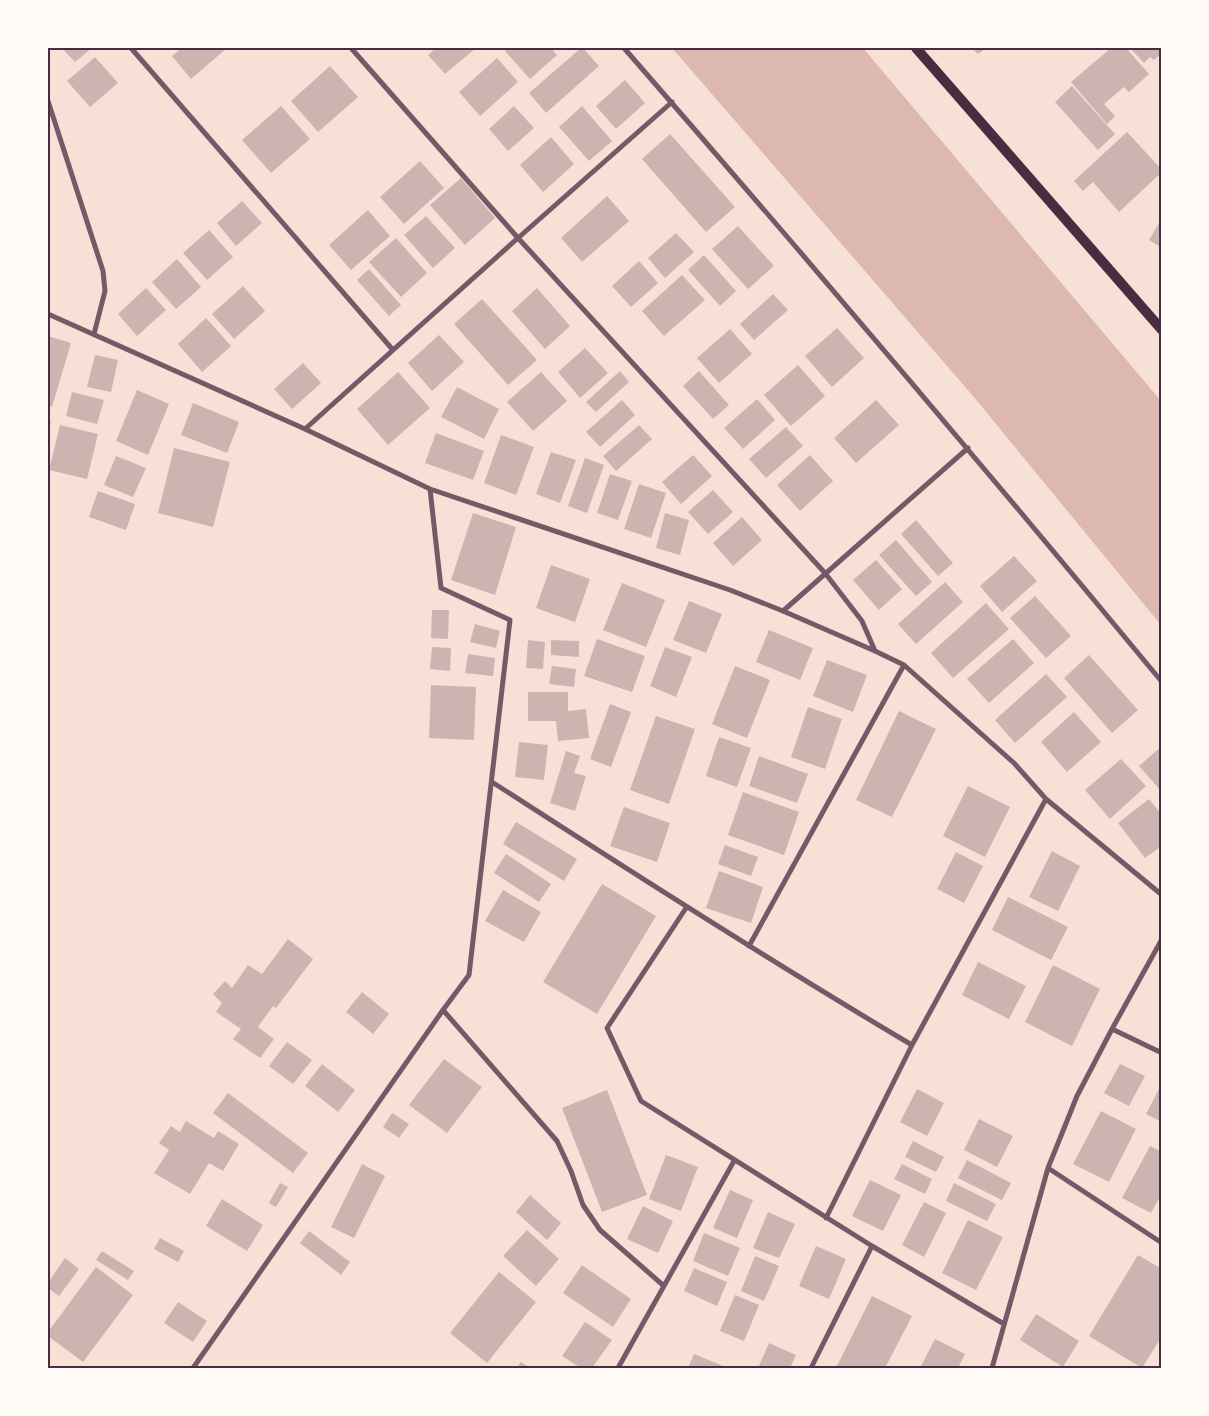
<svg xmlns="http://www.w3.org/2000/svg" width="1209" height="1416" font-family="Helvetica,sans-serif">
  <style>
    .water { fill: #dcb8b0 }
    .building { fill: #ccb4b1 }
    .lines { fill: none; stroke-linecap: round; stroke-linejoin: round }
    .minor { stroke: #755966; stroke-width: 5 }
    .secondary { stroke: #4a2c40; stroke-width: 10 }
    .neatline { fill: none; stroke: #4a2c40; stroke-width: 2 }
  </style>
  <rect width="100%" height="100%" fill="#f7e1d7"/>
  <path class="water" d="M672,48H863L1161,401V625L973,396Z"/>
  <path class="building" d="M62,48H92L75,62Z
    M182,48H227L191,79L172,56Z
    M436,48H476L445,74L428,55Z
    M509,48H551L557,55L530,79L505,51Z
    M581,48H583L599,66L546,113L529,93Z
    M972,48H986L978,54Z
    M1111,48H1126L1149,74L1129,92L1124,87L1104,104L1115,116L1107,124L1071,82Z
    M1130,48H1162V53L1154,60L1150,57L1144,63Z
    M95,57L118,83L90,107L67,81Z
    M497,58L518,82L480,116L459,92Z
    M330,66L358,97L318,132L291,101Z
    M625,80L645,103L616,129L596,106Z
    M1072,86L1115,134L1098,150L1055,102Z
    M281,106L310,139L271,173L242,140Z
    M514,106L534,128L508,151L489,129Z
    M582,106L612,141L589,161L559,127Z
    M1127,132L1162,170V172L1119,212L1093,182L1083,191L1074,181Z
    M670,134L735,207L706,232L642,159Z
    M551,137L574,164L543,192L520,165Z
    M420,161L444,188L404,224L380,197Z
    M461,178L495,218L465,245L430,205Z
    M607,196L629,221L582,262L561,238Z
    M242,201L262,223L236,246L217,223Z
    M368,210L390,236L351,270L329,245Z
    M426,216L455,248L433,268L404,235Z
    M1159,223L1162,225V248L1149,240Z
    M738,226L774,266L748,289L712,249Z
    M209,230L233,257L207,280L183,253Z
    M676,233L694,252L665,278L648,258Z
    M396,238L427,273L401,297L369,262Z
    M704,255L736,291L720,306L688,270Z
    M177,259L201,287L176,309L152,282Z
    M639,261L658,283L631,307L612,286Z
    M369,269L401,305L389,316L357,280Z
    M682,275L705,300L664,336L642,311Z
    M243,286L265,311L234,339L212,314Z
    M146,288L166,310L137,336L118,314Z
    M537,288L570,326L545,349L512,311Z
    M773,294L788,310L754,340L740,324Z
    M482,299L537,360L508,385L454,324Z
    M206,318L231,346L202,372L178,344Z
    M837,328L864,358L832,387L805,356Z
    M730,329L752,354L719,383L697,358Z
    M439,335L464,362L432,391L408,363Z
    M48,336L71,343L52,407L48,406Z
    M585,348L608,373L580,398L558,372Z
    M95,355L118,360L111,392L87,387Z
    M303,363L321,383L292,409L274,389Z
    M798,365L825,396L791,426L764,395Z
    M620,371L629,382L596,412L586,402Z
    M699,371L729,405L713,419L683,386Z
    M398,372L430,408L388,445L357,409Z
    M541,372L567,401L533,431L507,402Z
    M457,387L499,409L484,439L441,417Z
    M137,390L169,404L148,455L116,441Z
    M72,392L104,400L97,424L66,416Z
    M757,399L775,420L743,449L724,428Z
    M622,400L635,415L600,447L586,432Z
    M876,400L899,425L856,463L834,438Z
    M193,403L239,422L227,453L181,435Z
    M48,420L51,421L48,432Z
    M60,425L98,434L87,479L49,470Z
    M639,425L652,439L616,471L603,456Z
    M786,427L803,446L766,478L749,459Z
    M436,433L484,451L473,480L425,463Z
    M501,435L534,447L516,495L484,483Z
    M174,448L230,462L213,527L158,513Z
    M551,452L576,460L560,503L536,494Z
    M693,455L712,476L681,504L662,482Z
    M810,455L833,481L800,511L777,485Z
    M116,456L146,468L133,497L104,485Z
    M585,458L604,465L587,513L568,506Z
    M610,474L632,481L618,520L597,513Z
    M639,484L666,493L651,538L624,529Z
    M713,490L733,512L708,534L688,512Z
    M98,491L135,504L126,530L89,517Z
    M473,513L516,527L495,595L451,580Z
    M665,513L689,520L680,555L656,548Z
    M742,517L762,540L733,566L713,543Z
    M916,520L953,563L938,576L901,534Z
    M896,540L932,582L916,596L879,555Z
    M1014,556L1037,581L1002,612L980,586Z
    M876,560L902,589L879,610L853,580Z
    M551,565L590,579L575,622L536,608Z
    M945,582L963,602L916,644L898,624Z
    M622,583L665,600L646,647L603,630Z
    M1035,596L1071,636L1046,658L1010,618Z
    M689,601L722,614L706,653L673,640Z
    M986,603L1009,629L953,678L931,653Z
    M432,610H449L448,639L431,638Z
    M475,624L500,631L496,648L470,642Z
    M769,630L813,648L800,680L756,662Z
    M597,639L645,656L632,692L584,676Z
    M1013,639L1034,663L989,703L967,679Z
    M528,640L545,642L543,669L526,668Z
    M551,640L579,641V657L551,655Z
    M432,647L451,648L450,671L430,669Z
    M665,647L692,657L676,697L650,686Z
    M468,654L495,658L493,676L465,673Z
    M1089,655L1138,710L1112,733L1064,678Z
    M827,660L867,675L853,712L813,696Z
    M552,666L576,669L574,687L549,684Z
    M735,666L770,680L747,738L712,724Z
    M1046,674L1067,697L1015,743L995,720Z
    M431,685L476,687L474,740L429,738Z
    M528,692H568V711L586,709L589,738L558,741L556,721H528Z
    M610,704L631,712L611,767L590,759Z
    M808,707L842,719L825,769L791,757Z
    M899,711L936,729L892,817L856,800Z
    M1074,712L1101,742L1067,772L1041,742Z
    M656,716L695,729L669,804L630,790Z
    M719,737L751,748L737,787L706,776Z
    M519,742L548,745L544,780L515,777Z
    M1162,746V792L1139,766Z
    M566,751L580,756L574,773L586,776L575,811L550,803Z
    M759,756L808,774L797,803L749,786Z
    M1121,759L1146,786L1110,819L1085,790Z
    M968,786L1010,807L985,857L943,836Z
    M743,792L799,812L784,855L728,835Z
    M1149,799L1162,815V846L1145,858L1118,823Z
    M624,807L670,823L657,862L610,846Z
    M516,822L577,859L564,881L503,844Z
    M725,845L758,857L751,876L718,864Z
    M1052,851L1080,866L1058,911L1029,897Z
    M956,852L983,866L964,903L937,889Z
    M506,854L551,884L539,902L494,873Z
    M719,871L763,887L751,923L706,908Z
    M602,884L656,916L597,1014L543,982Z
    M503,890L541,912L524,942L485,921Z
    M1008,897L1068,927L1051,960L992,930Z
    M288,939L313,959L276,1008L273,1006L258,1027L274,1039L260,1058L233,1039L241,1029L216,1012L222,1003L213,994L225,981L232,988L248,965L262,974Z
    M978,962L1026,986L1009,1019L962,995Z
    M1053,965L1100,989L1072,1046L1025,1022Z
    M362,992L389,1014L373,1034L346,1012Z
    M287,1042L312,1060L293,1084L269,1066Z
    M444,1059L482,1087L447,1133L409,1105Z
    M322,1064L355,1090L338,1112L305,1086Z
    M1120,1064L1145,1076L1129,1106L1104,1093Z
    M917,1089L944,1103L927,1136L900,1122Z
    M1159,1089L1162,1090V1122L1146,1114Z
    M607,1090L647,1195L602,1212L562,1108Z
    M228,1093L308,1153L293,1173L213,1113Z
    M1101,1111L1136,1129L1109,1182L1073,1164Z
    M392,1113L409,1124L399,1138L383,1127Z
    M979,1119L1013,1136L997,1167L964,1150Z
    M186,1121L214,1138L218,1131L239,1144L223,1171L209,1163L190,1194L154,1173L169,1150L159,1143L171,1126L180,1132Z
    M913,1141L944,1157L936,1172L905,1157Z
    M1150,1146L1162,1152V1193L1151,1213L1122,1198Z
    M666,1155L698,1167L681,1211L649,1199Z
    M967,1160L1011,1183L1002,1200L958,1178Z
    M362,1164L385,1176L354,1238L331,1227Z
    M902,1164L932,1179L925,1194L894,1179Z
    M870,1180L901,1195L883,1231L852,1216Z
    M280,1183L288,1187L276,1207L269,1203Z
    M954,1183L996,1204L987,1221L946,1201Z
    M730,1190L753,1200L737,1238L713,1228Z
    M530,1195L561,1223L547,1240L516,1212Z
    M222,1199L263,1225L247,1251L206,1226Z
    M924,1202L946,1213L924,1257L902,1245Z
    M643,1206L673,1221L658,1253L627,1239Z
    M768,1212L795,1224L779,1258L753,1248Z
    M968,1220L1003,1237L976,1290L942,1273Z
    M527,1230L559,1259L536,1286L503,1256Z
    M309,1231L350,1262L341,1275L300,1243Z
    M704,1233L740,1248L728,1276L693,1261Z
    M160,1238L184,1251L178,1262L154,1249Z
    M816,1246L846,1259L829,1299L799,1286Z
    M102,1251L134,1271L128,1280L96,1260Z
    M1138,1255L1162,1269V1336L1142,1368L1089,1336Z
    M755,1256L779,1266L764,1301L741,1291Z
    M65,1258L79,1269L59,1296L48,1288V1283Z
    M582,1265L631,1299L613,1327L563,1293Z
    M96,1267L133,1295L83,1362L48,1336V1332Z
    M694,1268L727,1282L717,1306L684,1291Z
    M499,1272L536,1302L487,1363L450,1333Z
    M735,1295L759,1305L744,1341L720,1331Z
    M872,1296L912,1316L885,1368H836Z
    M178,1302L207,1321L193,1342L164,1323Z
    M1036,1314L1079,1341L1063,1367L1020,1340Z
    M585,1322L612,1340L592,1368H581L562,1356Z
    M935,1339L965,1354L958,1368H920Z
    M769,1343L796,1355L790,1368H758Z
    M694,1354L728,1368H688Z
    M521,1362L530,1368H517Z"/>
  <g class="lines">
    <path class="minor" d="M131,48L393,350
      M351,48L518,238L825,573L862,621L875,651L904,665L1014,763L1046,799L1162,895
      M624,48C806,257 985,468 1162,682
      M48,101L103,271L105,291L94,334
      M48,314L305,429L430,489L730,590L783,611L875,651
      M305,429L518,238L672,102
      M783,611L968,448
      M492,782C631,872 770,961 912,1045
      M686,908L607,1028L641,1101L872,1246L1004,1324
      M749,946L904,665
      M443,1010L557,1141L571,1171L583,1205L600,1230L664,1286
      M1112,1029L1162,1053
      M1048,1168L1162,1243
      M826,1218L912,1045L1046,799
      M193,1368L443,1010L469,975L510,620L441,588L430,489
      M618,1368L734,1161
      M811,1368L872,1246
      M992,1368L1048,1168L1077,1096L1112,1029L1162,939"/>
    <path class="secondary" d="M916,48L1162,330"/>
  </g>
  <rect width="1209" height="1416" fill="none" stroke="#fffaf5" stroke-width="98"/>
  <rect x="49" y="49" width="1111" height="1318" class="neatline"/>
</svg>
